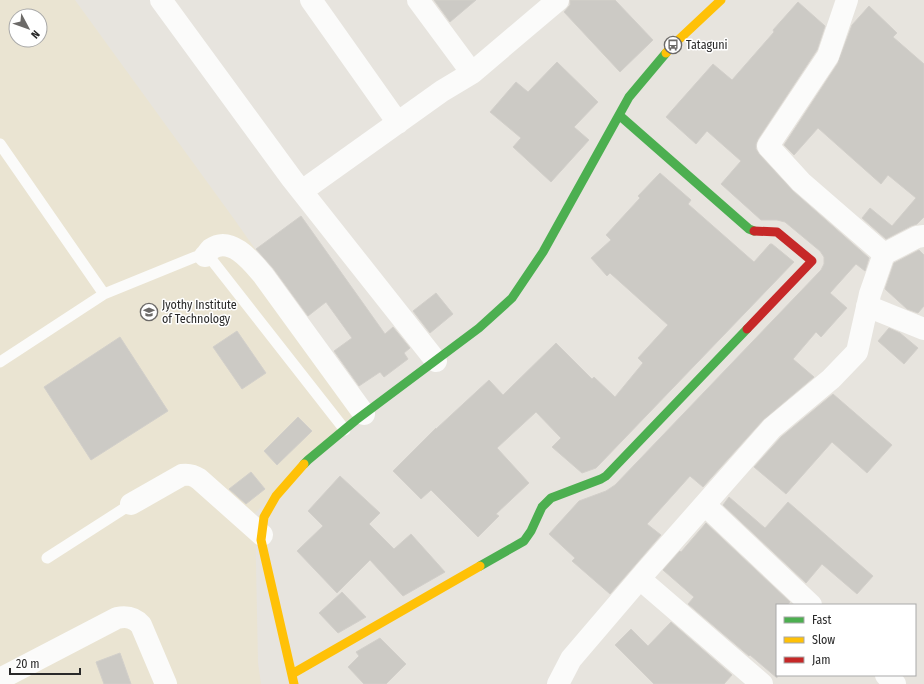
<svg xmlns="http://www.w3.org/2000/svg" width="924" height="684" font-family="'Fira Sans Condensed',sans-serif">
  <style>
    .education { fill: #eae4d2; fill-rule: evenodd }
    .building { fill: #cccac5; stroke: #d2cfca }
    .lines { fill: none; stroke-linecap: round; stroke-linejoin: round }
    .lane { stroke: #fbfbfa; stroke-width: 11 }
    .street { stroke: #fbfbfa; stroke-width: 22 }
    .fast { stroke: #4caf50; stroke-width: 9 }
    .slow { stroke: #ffc107; stroke-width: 9 }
    .jam { stroke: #c62828; stroke-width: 9 }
    .labels { text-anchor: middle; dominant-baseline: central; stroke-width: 3; stroke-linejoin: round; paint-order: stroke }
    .poi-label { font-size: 12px; fill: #292929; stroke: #fff; text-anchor: start }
  </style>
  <rect width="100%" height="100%" fill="#e7e4de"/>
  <path class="education" d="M0,0H75L234,219L364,404L255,513L258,663L261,684H0ZM16,16H40V40H16Z"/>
  <path class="building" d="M434,0H476L450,22Z
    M570,0H615L653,40L620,72L564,12L570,5Z
    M798,2L825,26L817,50L758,139L756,144V149L759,154L793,191L869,258L865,271L856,264L830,293L847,308L821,337L816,332L793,359L814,377L763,420L703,487L690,476L647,524L661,535L610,594L572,561L575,558L549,534L579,501L606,491L615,485L821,270L824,264V257L820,251L785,222L777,220H761L721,184L741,161L707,131L696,144L666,117L713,64L732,80L774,32L773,30Z
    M869,6L897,33L893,37L924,64V217L917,224L911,226L886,239L862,218L870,208L892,226L916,198L888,175L881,184L818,128L794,155L784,145L838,63L852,25Z
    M557,62L598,102L574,127L589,140L551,182L513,147L521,138L490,112L516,82L528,92Z
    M660,173L691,200L688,204L754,262L770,244H772L794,262L598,466L596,468L582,473L552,447L561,438L536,412L497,448L529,483L496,514L499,516L478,537L431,490L421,499L393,471L436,428V429L489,380L503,395L556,343L592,379L594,377L615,397L643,363L638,358L668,325L610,273L607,276L591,258L611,240L606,235L640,198L638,196Z
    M301,216L385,334L393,327L410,348L404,353L408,359L384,377L380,372L359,386L334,351L352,338L326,302L308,316L273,268L256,249Z
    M919,250L924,255V306L918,313L907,309L885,289L894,263Z
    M436,293L453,314L430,333L413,311Z
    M889,328L900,333L918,348L904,364L878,341Z
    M237,331L266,373L242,389L213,347Z
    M120,337L168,411L91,460L44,387Z
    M833,394L892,445L867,473L832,442L786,494L754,467L781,437Z
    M298,417L312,431L277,465L264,451Z
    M251,472L265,489L246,504L229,489Z
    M340,476L380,513L369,524L394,549L411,534L445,572L403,596L370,560L337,593L297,551L323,526L308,511Z
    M729,497L765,528L788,502L873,576L857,594L822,564L806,583L723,505Z
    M706,523L790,602L787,605H777V678L750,655L749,656L688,604L694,597L663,570L680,551L681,552Z
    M342,592L366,617L338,633L319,613Z
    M671,622L732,675L724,684H654L615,645L631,629L648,646Z
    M380,638L406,664L386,684H364L348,667L359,656L356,652Z
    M120,653L131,684H104L96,662Z"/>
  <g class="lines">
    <path class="lane" d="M0,144L104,294
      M0,362L104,294L195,257L205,256L211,259L345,430
      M47,558L131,504"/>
    <path class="street" d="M161,0L292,179L436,361
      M311,0L398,123
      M418,0L472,73
      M847,0L828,56L768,146L801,182L884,254
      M302,191L442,91L472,73L558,0
      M205,256C207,254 209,251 211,249C231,235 252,262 263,275L364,414
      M867,306L924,329
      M131,504L182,475C189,474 193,475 199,479L262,535
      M705,505L811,605
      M640,579L762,684
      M886,675L895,684
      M0,679L117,618C127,616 134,617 141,625L166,684
      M558,684L571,659L647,570L772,428L831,379L857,352L870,294L884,254L917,237L924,236"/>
    <path class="fast" d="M619,115L749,229L754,231
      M304,464L308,460L356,420L479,328L512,298L543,252L629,97L666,53
      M480,566L524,541L531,531L542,507L551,498L601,479L606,476L747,329"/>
    <path class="slow" d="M666,53L673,45L721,0
      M292,674L480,566
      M294,684L261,540L264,517L276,496L304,464"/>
    <path class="jam" d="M747,329L812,261L777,232L754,231"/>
  </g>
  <defs>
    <symbol id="bus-ring" viewBox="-11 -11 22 22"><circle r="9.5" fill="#fff" stroke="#6c6a68" stroke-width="1.5"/><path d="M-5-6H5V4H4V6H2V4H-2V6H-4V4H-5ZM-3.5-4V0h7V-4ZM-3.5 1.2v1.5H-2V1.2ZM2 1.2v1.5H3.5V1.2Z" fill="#6c6a68"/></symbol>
    <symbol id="university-ring" viewBox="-11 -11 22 22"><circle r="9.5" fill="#fff" stroke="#6c6a68" stroke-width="1.5"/><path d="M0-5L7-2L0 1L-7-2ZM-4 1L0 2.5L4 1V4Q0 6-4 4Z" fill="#6c6a68"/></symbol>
  </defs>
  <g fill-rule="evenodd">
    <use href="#bus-ring" x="663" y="35" width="20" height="20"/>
    <use href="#university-ring" x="139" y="302" width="20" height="20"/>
  </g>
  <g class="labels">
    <g class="poi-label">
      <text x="686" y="45">Tataguni</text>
      <text x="162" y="305">Jyothy Institute<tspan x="162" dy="14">of Technology</tspan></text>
    </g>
  </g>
  <rect x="776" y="604" width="140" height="72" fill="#ffffff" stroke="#a9a9a9"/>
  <rect x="784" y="617" width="20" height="6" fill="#4caf50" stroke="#a9a9a9"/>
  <text x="812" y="624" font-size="12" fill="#292929">Fast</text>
  <rect x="784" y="637" width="20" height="6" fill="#ffc107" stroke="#a9a9a9"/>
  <text x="812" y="644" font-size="12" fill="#292929">Slow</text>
  <rect x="784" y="657" width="20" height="6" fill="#c62828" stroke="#a9a9a9"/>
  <text x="812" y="664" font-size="12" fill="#292929">Jam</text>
  <g transform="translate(28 28) rotate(131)"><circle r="19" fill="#ffffff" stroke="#a9a9a9"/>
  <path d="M0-3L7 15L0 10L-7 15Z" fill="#6c6a68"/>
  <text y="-6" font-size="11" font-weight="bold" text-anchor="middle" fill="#292929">N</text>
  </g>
  <path d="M10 668v6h70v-6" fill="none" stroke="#292929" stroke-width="2"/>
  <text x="16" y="668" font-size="12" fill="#292929" stroke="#ffffff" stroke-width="3" paint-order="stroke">20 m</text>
</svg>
